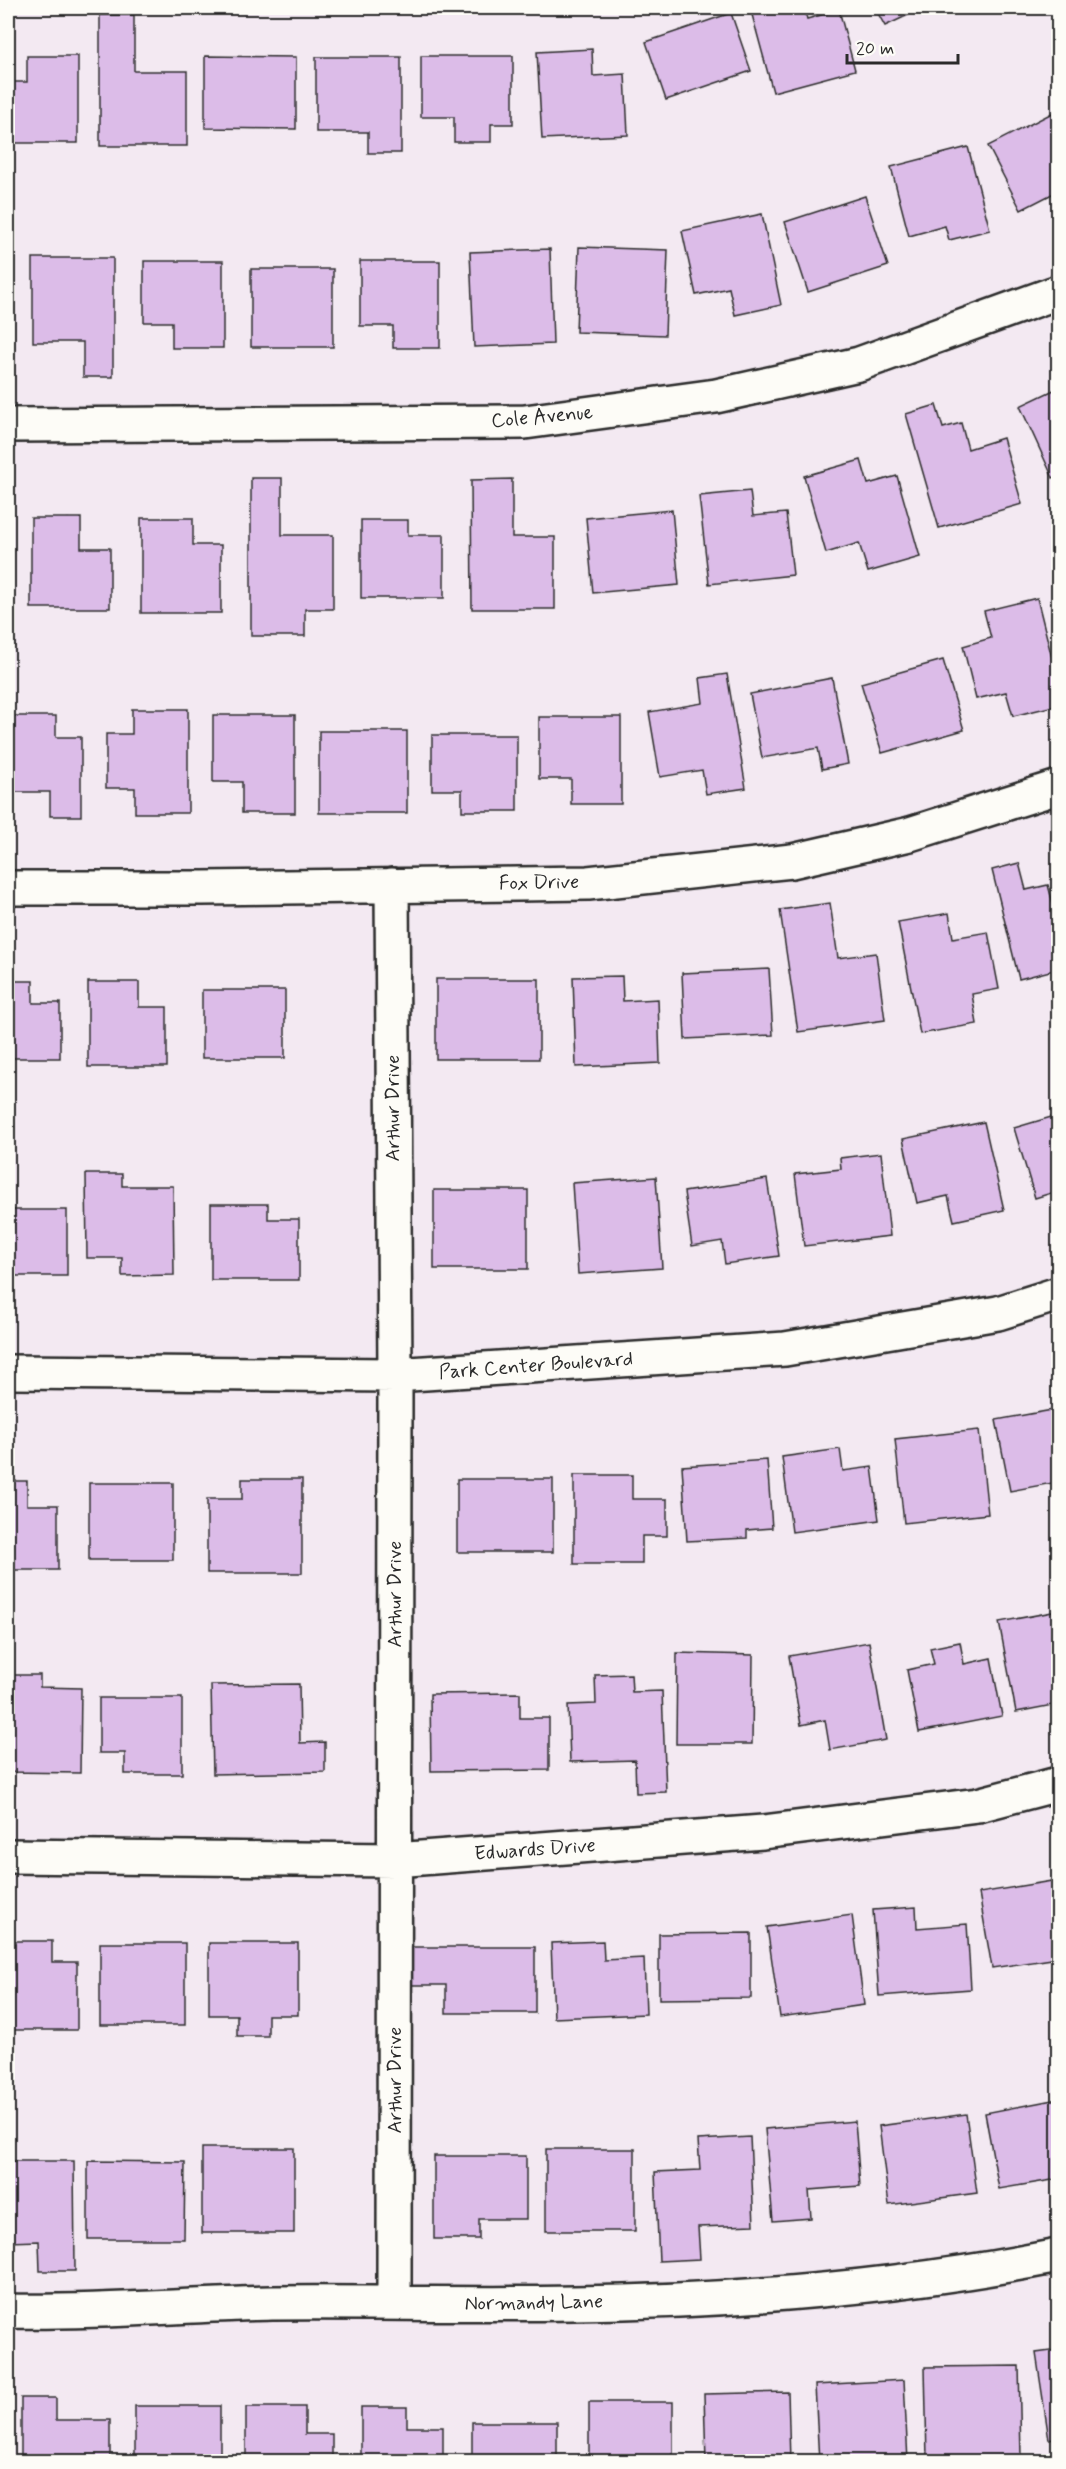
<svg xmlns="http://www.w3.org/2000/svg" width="1066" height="2469" font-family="Mynerve,sans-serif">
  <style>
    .building { fill: #dcbce8; stroke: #2b2b2b; stroke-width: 1.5 }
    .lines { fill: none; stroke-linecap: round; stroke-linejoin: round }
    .minor-casing { stroke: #2b2b2b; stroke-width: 38 }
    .minor { stroke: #fdfcf7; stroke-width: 33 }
    .labels { text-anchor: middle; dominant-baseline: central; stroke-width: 4.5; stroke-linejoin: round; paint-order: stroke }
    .street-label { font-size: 20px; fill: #2b2b2b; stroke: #fdfcf7 }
  </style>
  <rect width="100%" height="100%" fill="#f3e9f2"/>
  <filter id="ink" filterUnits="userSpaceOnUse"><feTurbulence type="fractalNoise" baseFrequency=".0167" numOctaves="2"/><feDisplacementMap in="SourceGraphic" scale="12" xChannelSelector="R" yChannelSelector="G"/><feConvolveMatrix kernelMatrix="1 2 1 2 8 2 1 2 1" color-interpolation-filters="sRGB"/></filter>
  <g filter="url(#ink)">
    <path class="building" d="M764,8H804L807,19L839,10L855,70L773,92L751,11Z
      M875,8H923L885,26Z
      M731,13L751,71L666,100L646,42Z
      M100,15H134V71H187V146H100Z
      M592,49L593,76L625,74L628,135L542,139L537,52Z
      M27,56H78V143H8V82H27Z
      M205,56L296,57V129L205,128Z
      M421,56H513V124H491V142H454V117H421Z
      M316,57H401V153H368V132H316Z
      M1058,110V191L1021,210L988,146Z
      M968,147L990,230L949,240L945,226L909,236L891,167Z
      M865,196L888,266L808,292L785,222Z
      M762,214L781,305L735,315L729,288L696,295L682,231Z
      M579,247L668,250L665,335L576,332Z
      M550,249L553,344L474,347L470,252Z
      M33,258H113V377H83V342H33Z
      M144,261H223V348H172V322H144Z
      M360,261H440V348H393V326H360Z
      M251,269H333V347H251Z
      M1058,388V475L1053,478L1020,406Z
      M936,405L943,428L961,423L968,449L1003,438L1022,504L939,528L906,414Z
      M861,460L868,484L897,476L920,557L868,572L859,543L826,553L804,476Z
      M251,478H282V535H333V609H305V636H251Z
      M512,479V537H555V609H472L471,480Z
      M750,491L753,516L786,513L793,575L709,584L699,496Z
      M672,510L679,585L593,593L586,518Z
      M31,518H81V548H110V608H31Z
      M141,518H193V545H221V613H141Z
      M361,520H408V535H444V598H361Z
      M1037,598L1058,682V705L1013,716L1006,692L976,699L963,646L991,638L984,611Z
      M943,660L964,730L882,753L861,683Z
      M727,674L746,788L706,794L702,770L660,777L649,712L703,703L700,678Z
      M832,678L848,764L822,769L818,748L762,758L750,694Z
      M132,709H188V813H135V788H106V734H132Z
      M213,715H295V813H242V782H213Z
      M8,716H56V737H81V816H50V792H8Z
      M539,717H621V804H571V779H539Z
      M319,731H407V813H319Z
      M432,735H517V811H462V790H432Z
      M1019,863L1026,890L1048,885L1054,907L1058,905V969L1019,979L992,870Z
      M830,903L838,958L876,953L885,1020L798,1032L780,910Z
      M949,913L953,938L988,932L999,989L972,994L977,1024L920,1034L898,922Z
      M769,969L773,1035L685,1039L682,973Z
      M622,976L623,1001L658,999L660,1063L576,1067L573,977Z
      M436,979H539V1059H436Z
      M8,981H33V1003H60V1058H8Z
      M88,982H139V1007H167V1067H88Z
      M202,990H285V1058H202Z
      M1058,1115V1191L1035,1198L1014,1128Z
      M984,1122L1004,1210L954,1221L948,1196L917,1203L903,1139Z
      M881,1153L890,1236L804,1246L795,1174L841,1169L840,1158Z
      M86,1174H122V1186H173L174,1275L122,1276V1258H87Z
      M656,1177L662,1268L578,1274L572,1183Z
      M767,1179L779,1256L725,1264L722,1241L692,1246L684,1192Z
      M434,1190H528V1269H434Z
      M211,1204H268V1219H299V1280H211Z
      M8,1210H67V1276H8Z
      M1058,1409V1482L1010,1491L996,1420Z
      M979,1430L988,1514L904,1523L895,1439Z
      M840,1449L843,1471L872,1467L879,1520L792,1532L782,1457Z
      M767,1460L772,1528L747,1530V1538L687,1541L682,1466Z
      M574,1475H632V1499H667V1536H642V1564H574Z
      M242,1479H302V1573H207V1499H242Z
      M457,1479H553V1552H457Z
      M8,1481H27V1505H58V1570H8Z
      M89,1483H173V1560H89Z
      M1058,1611V1704L1016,1712L999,1622Z
      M869,1642L886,1740L830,1750L825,1720L801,1725L789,1656Z
      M960,1642L964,1664L991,1658L1002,1716L919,1732L907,1670L934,1664L930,1648Z
      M677,1653L753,1655L752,1744H676Z
      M631,1674L632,1692L662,1691L666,1792L636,1793L635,1760L570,1762L568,1705L596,1704L595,1675Z
      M8,1675H40V1687L81,1688L80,1773L8,1772Z
      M299,1684L300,1743L325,1742V1772L213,1774L211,1685Z
      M520,1693V1718H549V1770L431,1771L430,1694Z
      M99,1698H182V1774H125V1753H99Z
      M1058,1880V1958L992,1968L979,1893Z
      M916,1907L917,1928L967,1924L971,1989L879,1996L873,1910Z
      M852,1915L864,2005L780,2017L767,1927Z
      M751,1933V1998L659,1999V1934Z
      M8,1941H52V1962H77V2030H8Z
      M603,1941L604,1960L644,1958L646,2014L554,2018L551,1943Z
      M100,1943H185V2025H100Z
      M209,1943H298V2015H268V2036H237V2015H209Z
      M408,1947H535V2013H446V1985H408Z
      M1058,2099V2179L999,2189L985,2113Z
      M966,2114L977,2193L889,2205L879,2126Z
      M855,2121L860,2186L809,2190L811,2218L773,2221L765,2129Z
      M750,2137L754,2225L698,2227L700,2259L659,2261L655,2172L700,2170L698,2140Z
      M202,2148H294V2233H202Z
      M546,2149H635V2231H546Z
      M434,2156H526V2219H479V2239H434Z
      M8,2161H74L75,2271H40L39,2241L8,2242Z
      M88,2161L185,2162L184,2239H88Z
      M1058,2350V2437L1049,2439L1036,2353Z
      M1019,2366L1021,2457L927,2459L925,2367Z
      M904,2380L908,2462H819L815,2385Z
      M788,2392L790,2462H706L704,2394Z
      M21,2398H56V2420H110V2462H21Z
      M589,2402H673V2462H589Z
      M135,2406H220V2462H135Z
      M246,2407H305V2434H332V2462H246Z
      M361,2407H407V2427H443V2462H361Z
      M472,2422H557V2462H472Z"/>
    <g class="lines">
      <defs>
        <path id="minor" d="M8,425L525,422L716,396L859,364L1058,292
          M392,885L395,1375L394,2303
          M8,888H202L588,883L792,861L910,834L1058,787
          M8,1372L395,1375L785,1349L998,1313L1058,1294
          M8,1856L395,1860L763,1832L978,1805L1058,1784
          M8,2311C96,2313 184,2305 272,2303C373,2302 474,2305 574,2303C736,2301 900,2287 1058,2256"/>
      </defs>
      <use href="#minor" class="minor-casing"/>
      <use href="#minor" class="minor"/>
    </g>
  </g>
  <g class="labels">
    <g class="street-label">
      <text transform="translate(542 417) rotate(-5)">Cole Avenue</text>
      <text transform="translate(539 883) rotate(-1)">Fox Drive</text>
      <text transform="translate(393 1108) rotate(-90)">Arthur Drive</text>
      <text transform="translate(536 1366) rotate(-4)">Park Center Boulevard</text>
      <text transform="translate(395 1594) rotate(-90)">Arthur Drive</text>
      <text transform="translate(535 1850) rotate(-4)">Edwards Drive</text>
      <text transform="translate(395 2080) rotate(-90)">Arthur Drive</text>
      <text transform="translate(534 2303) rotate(-1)">Normandy Lane</text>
    </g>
  </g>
  <rect width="1066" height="2469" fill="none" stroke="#fdfcf7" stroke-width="30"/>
  <rect x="15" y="15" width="1036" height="2439" fill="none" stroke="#2b2b2b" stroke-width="2" filter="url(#ink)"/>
  <path d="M847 54v9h111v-9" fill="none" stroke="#2b2b2b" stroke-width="3"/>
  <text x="856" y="54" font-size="18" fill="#2b2b2b" stroke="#fdfcf7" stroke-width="4.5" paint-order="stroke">20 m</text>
</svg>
